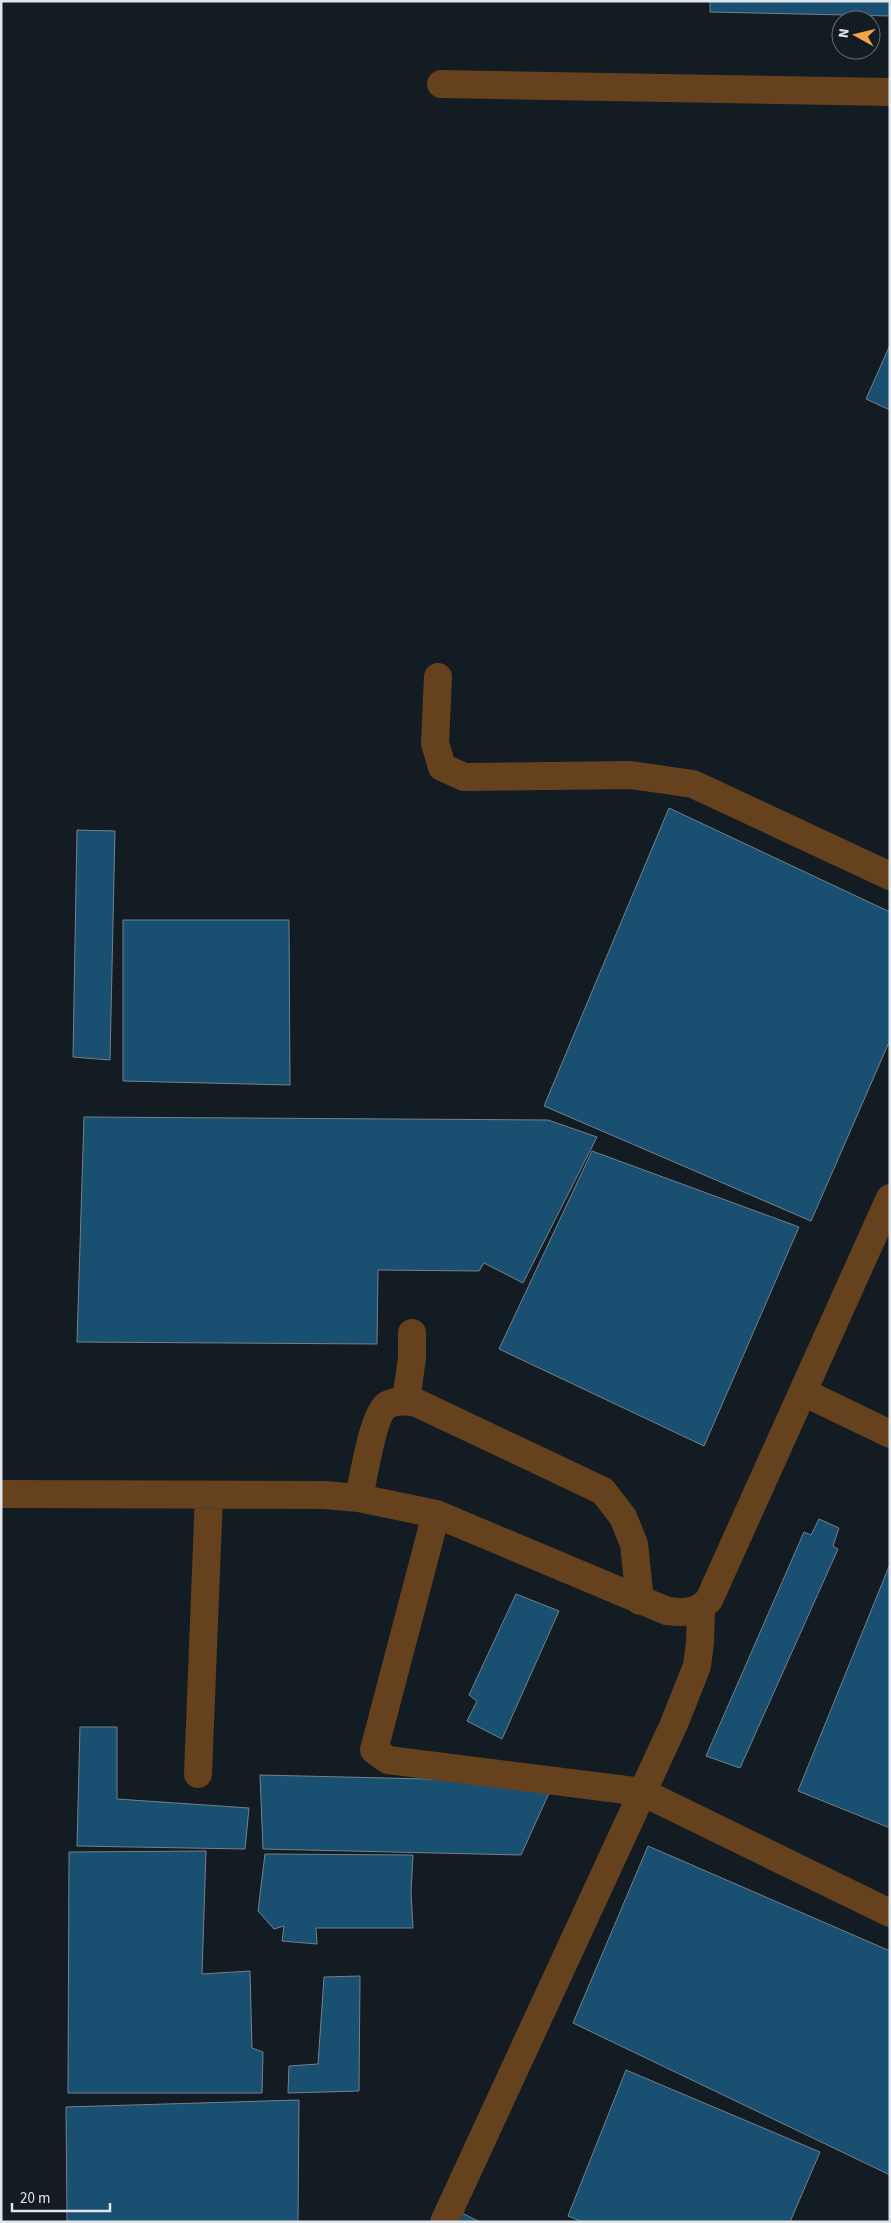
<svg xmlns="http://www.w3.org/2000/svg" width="891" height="2223" font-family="'Source Sans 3',sans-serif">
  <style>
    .building { fill: #194f70; stroke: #75818a }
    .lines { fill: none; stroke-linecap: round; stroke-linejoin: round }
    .minor { stroke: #65421d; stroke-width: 28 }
  </style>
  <rect width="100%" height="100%" fill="#131c23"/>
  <path class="building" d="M710,1H890V16L710,12Z
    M890,345V410L866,399Z
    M669,808L890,912V1040L811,1221L544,1106Z
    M77,830L115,831L110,1060L73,1057Z
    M123,920H289L290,1085L123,1081Z
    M84,1117L548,1120L597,1137L523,1283L484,1263L479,1271L378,1270L377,1344L77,1342Z
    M592,1151L799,1227L704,1446L499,1349Z
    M819,1519L839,1528L833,1546L838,1549L740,1768L706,1756L804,1532L811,1535Z
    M890,1564V1828L798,1791Z
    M516,1594L559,1611L502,1739L467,1721L477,1701L469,1695Z
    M80,1727H117V1799L249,1808L245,1849L77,1846Z
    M260,1775L554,1782L521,1855L263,1849Z
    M648,1846L890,1951V2175L573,2023Z
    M206,1851L202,1974L250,1971L252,2048L263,2052L262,2093H68L69,1852Z
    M265,1854L413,1855L411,1892L413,1928H316L317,1944L282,1941L284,1926L274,1929L258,1911Z
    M360,1976L359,2091L288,2093L289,2066L318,2064L324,1977Z
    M626,2070L820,2152L790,2222H583L568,2216Z
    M299,2100L298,2222H67L66,2107Z
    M452,2208L480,2222H445Z"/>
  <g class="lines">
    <path class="minor" d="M441,84L890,92
      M438,677L435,743L442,767L464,777L630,775L693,784L890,876
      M803,1392L890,1434
      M406,1401L412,1358V1333
      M1,1494L324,1495L359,1498L436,1514L667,1611C684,1613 697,1613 709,1600L890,1198
      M359,1498C363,1480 373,1414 387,1405C396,1400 407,1401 417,1403L603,1491L623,1517L634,1544L640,1601
      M436,1514L374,1750L388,1760L642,1792L890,1913
      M198,1774L209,1495
      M444,2222L674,1724L697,1666L700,1643L701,1609"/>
  </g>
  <rect width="891" height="2223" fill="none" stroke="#e0e6eb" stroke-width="5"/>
  <g transform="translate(856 35) rotate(278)"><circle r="24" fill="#131c23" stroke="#656d73"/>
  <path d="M0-4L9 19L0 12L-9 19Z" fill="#f6a247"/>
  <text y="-8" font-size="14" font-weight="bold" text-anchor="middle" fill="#e0e6eb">N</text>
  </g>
  <path d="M12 2203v8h98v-8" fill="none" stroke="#e0e6eb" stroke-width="2.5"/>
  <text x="20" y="2203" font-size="15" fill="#e0e6eb" stroke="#131c23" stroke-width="4" paint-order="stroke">20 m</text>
</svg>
